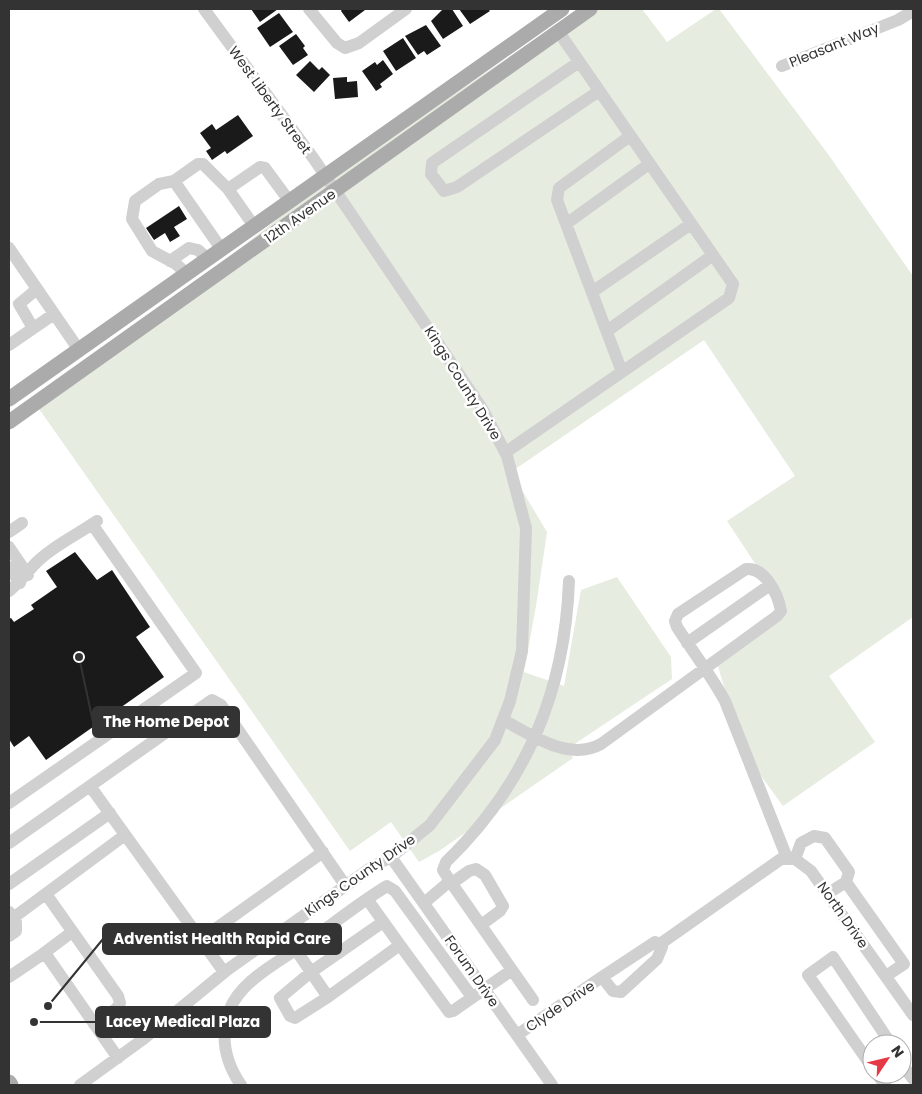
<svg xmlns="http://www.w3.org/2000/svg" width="922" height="1094" font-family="Poppins,sans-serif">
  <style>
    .green { fill: #e6ecdf }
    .building { fill: #1a1a1a }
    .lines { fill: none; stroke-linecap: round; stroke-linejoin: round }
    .minor { stroke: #d0d0d0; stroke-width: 12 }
    .major { stroke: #ababab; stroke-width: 15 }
    .labels { text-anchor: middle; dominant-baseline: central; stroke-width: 5; stroke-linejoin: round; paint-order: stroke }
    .street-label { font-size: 14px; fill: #333; stroke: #fff }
    .leader { fill: none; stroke: #333; stroke-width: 2 }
    .callout-dot { fill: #333; stroke: #fff; stroke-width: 2 }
    .callout { fill: #333; stroke: #333; stroke-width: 2 }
    .callout-label { font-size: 15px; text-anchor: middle; font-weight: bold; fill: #fff }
  </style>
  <rect width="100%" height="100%" fill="#fff"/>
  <path class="green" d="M580,9H642L667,42L716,9H719L828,154L913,276V617L829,676L875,742L783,806L743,751L717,663L787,612L727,521L795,476L704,340L511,472L547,532L536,606L524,672L564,686L581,590L617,577L671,657L672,679L567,749L573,758L439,851L419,862L391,822L350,851L37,406L333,176Z"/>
  <path class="building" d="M251,9H278L260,22Z
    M342,9H364L365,10L349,22L341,11Z
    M443,9H452L463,26L443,39L431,21Z
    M459,9H488L490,11L470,24Z
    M279,13L293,32L270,47L257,28Z
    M426,25L441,46L427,55L424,51L418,55L405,36Z
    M296,34L305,46L303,48L308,55L293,65L279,46Z
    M403,38L416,58L396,71L383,51Z
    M383,60L393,74L380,84L382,87L376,91L362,71L375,62L377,65Z
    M310,61L319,70L322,67L330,75L314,92L296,75Z
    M347,77V82L357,81L358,97L335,99L333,78Z
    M238,115L253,136L227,154L225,151L212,160L206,151L211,148L200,133L212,124L216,130Z
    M179,206L187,219L174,227L180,236L170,242L165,233L154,240L146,228Z
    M75,552L97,580L112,570L150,627L136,637L164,677L46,760L29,736L14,747L9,739V619L11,618L14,622L34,609L31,605L57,587L46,571Z"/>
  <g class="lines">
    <path class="minor" d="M309,9L337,43L345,48L359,43L406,9
      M579,62L432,163L431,174L444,191L457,187L599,91
      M782,66L898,20L913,11
      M174,181L159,184L135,201L132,219L152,251L176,264L187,274
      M566,224L649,164
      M254,226L228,189L260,167L265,168L290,202
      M9,248L79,350
      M222,250L174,181L198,164H203L228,189
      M170,261L189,248L198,250L208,259
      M592,292L691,224
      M33,328L19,304L37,289
      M607,331L713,255
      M9,345L54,314
      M622,372L557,200L559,188L630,136
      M506,452L729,298L733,284L558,31
      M9,532L22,523
      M9,547L28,575
      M9,567L20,583
      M9,591C20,582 24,576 33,566C48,549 78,534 97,521
      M687,643L770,585
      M503,720C532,735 569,762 601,744L777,616L781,611C778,594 765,567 746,569L678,614L675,621L677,627C693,652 711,675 725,701L787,858
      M90,786L224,972
      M9,803L196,673L92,524
      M9,843L212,700L221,705L345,885
      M391,857L552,1085
      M795,859L801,843L814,836L825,838L849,872L846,882L827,894
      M450,881L533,1000
      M846,882L904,964L886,976
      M452,883L469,871L476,869L485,875L503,906L500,911L481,925
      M9,884L110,813
      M46,894L118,996L120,1003L116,1009L94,1024
      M367,899L400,945
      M424,903L450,881L443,870L446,862C526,784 565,692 569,581
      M9,912L16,922V931L9,936
      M13,918L125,835
      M200,940L323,852
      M655,942L662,947L657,959L621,992L613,991L602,977Z
      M660,944L781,859H795L811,871L913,1015
      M296,950L328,997L400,945L449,1012L453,1011L512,970
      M40,956L72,932
      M9,977L40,956H47L118,1058
      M328,997L295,1018L290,1016L280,998L311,972L383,922
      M517,1035L602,977
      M902,1064L913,1079
      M872,1067L808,975L833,957L891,1044
      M877,1074L885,1085
      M80,1085L142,1040L227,970L372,867L391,857L430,825L495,740L510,701L522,651L526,528L507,456L483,410L314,159L204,9
      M241,1085C220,1055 217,1016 244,988C261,970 286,957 306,943C333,924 359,903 387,886L395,891L472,997"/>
    <path class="major" d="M9,399L562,9
      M9,422L590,9
      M9,1082L11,1085"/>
  </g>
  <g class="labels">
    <g class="street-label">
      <text transform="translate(834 45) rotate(-22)">Pleasant Way</text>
      <text transform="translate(270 100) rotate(54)">West Liberty Street</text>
      <text transform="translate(300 216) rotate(-35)">12th Avenue</text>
      <text transform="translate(463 383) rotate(58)">Kings County Drive</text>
      <text transform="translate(360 875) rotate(-35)">Kings County Drive</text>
      <text transform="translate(843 915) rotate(55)">North Drive</text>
      <text transform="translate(472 971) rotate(55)">Forum Drive</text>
      <text transform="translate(560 1006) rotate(-34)">Clyde Drive</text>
    </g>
  </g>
  <path class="leader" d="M79 657L93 722M48 1006L103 939M34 1022L96 1022"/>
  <g class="callout-dot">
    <circle cx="79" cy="657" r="5"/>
    <circle cx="48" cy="1006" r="5"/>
    <circle cx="34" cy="1022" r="5"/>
  </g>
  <g class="callout">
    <rect x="93" y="707" width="146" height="30" rx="5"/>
    <rect x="103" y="924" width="238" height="30" rx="5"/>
    <rect x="96" y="1007" width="174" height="30" rx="5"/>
  </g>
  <g class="callout-label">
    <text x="166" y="727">The Home Depot</text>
    <text x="222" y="944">Adventist Health Rapid Care</text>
    <text x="183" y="1027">Lacey Medical Plaza</text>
  </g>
  <rect width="922" height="1094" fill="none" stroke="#333333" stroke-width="20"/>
  <g transform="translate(887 1059) rotate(55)"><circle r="24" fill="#ffffff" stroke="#adadad"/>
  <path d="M0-4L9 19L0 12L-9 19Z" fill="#e63946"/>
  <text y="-8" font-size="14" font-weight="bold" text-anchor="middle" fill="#333333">N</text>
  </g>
</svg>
